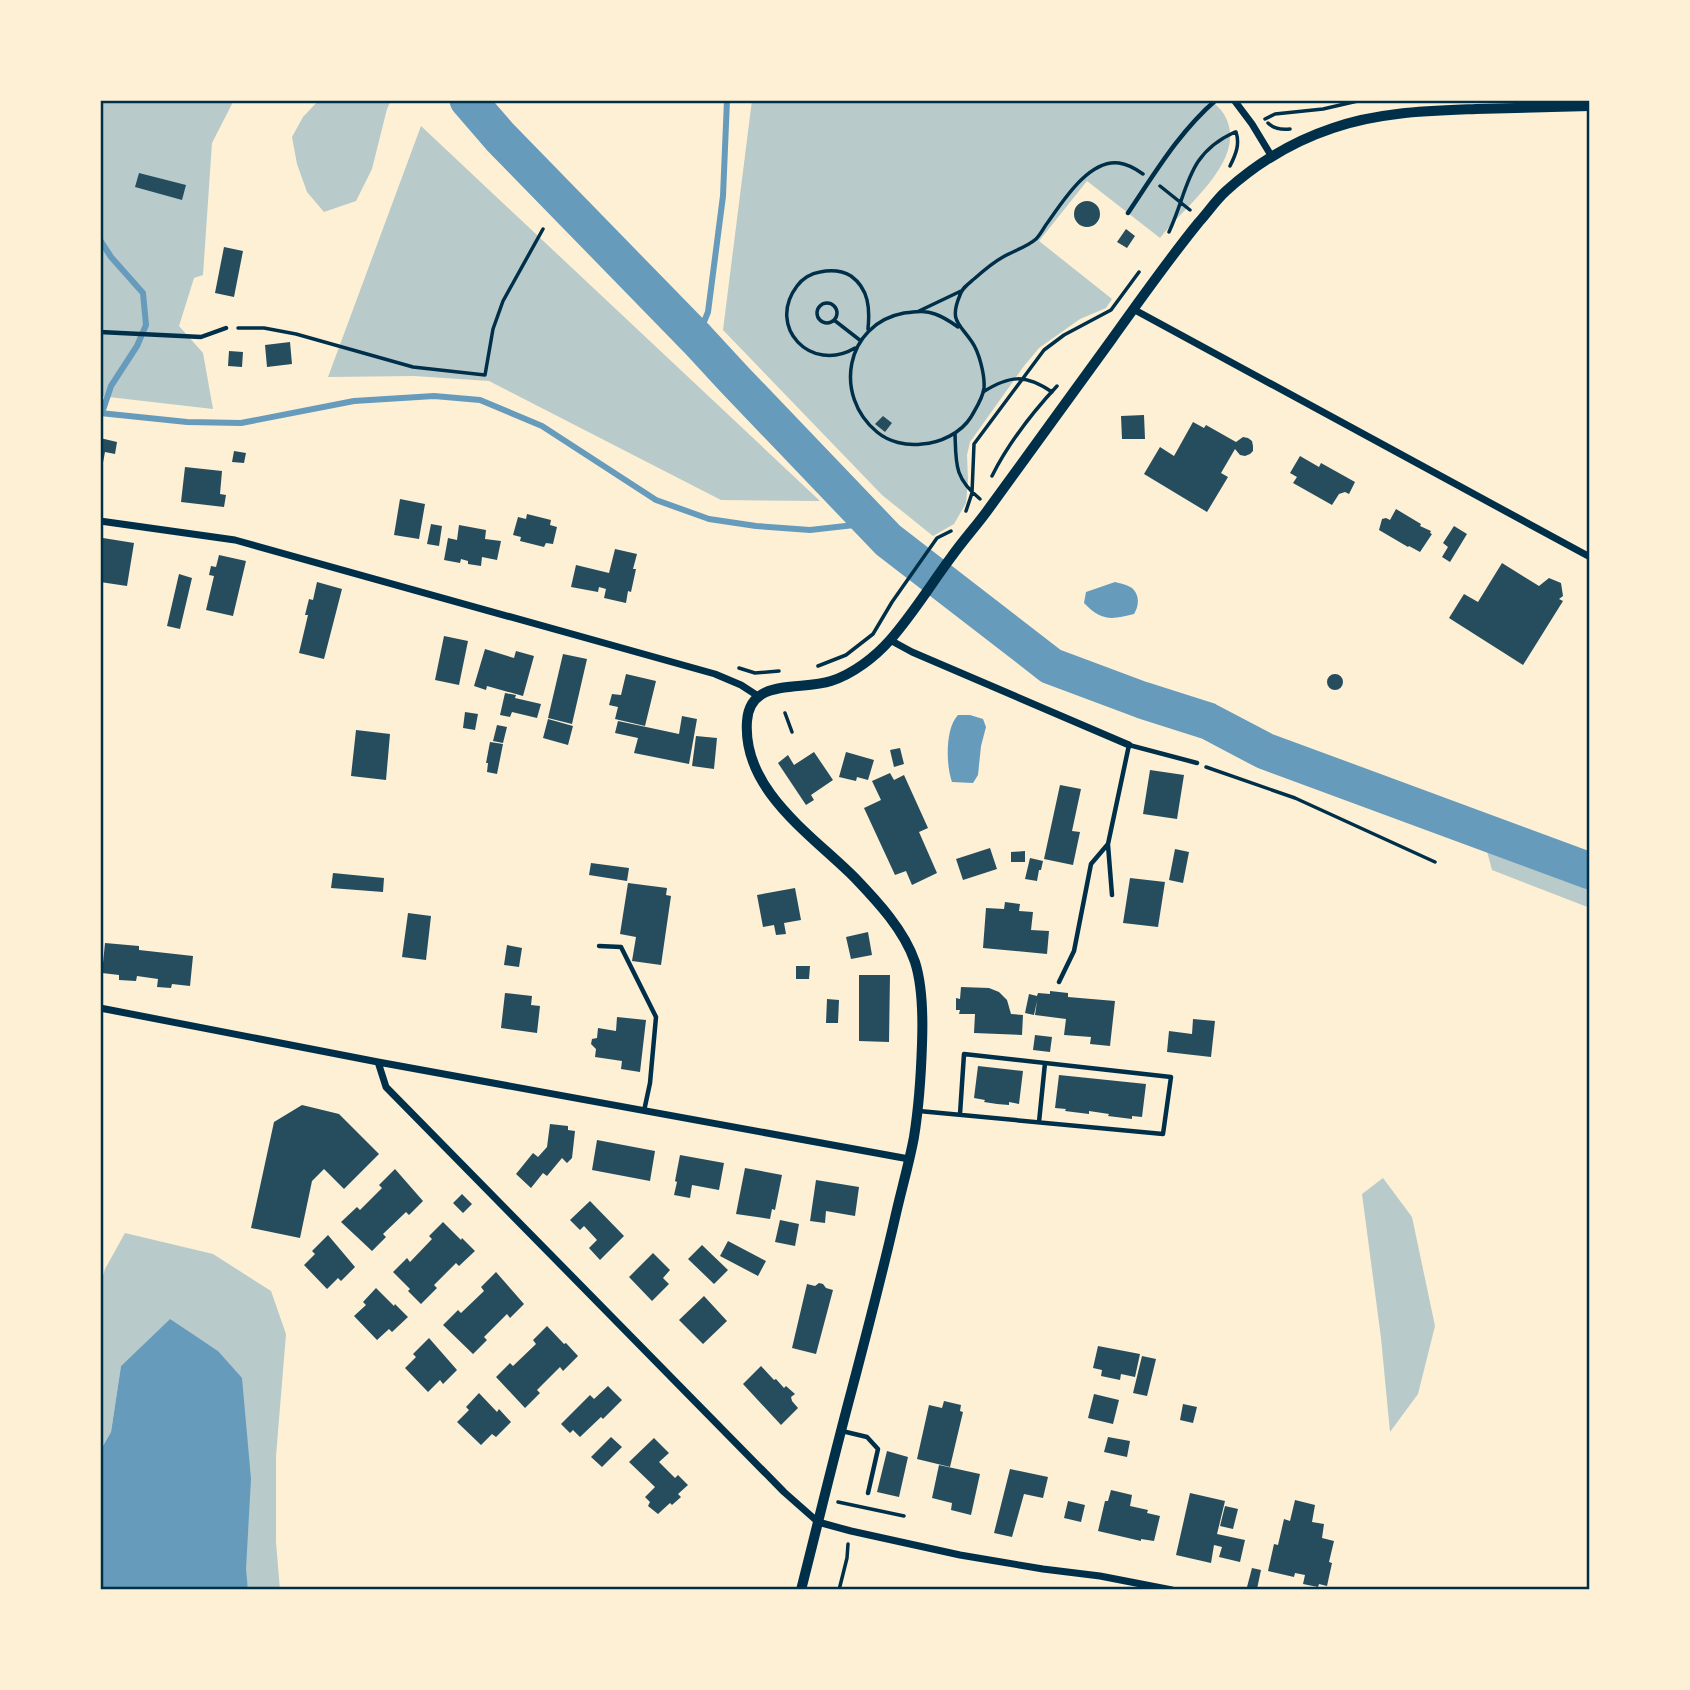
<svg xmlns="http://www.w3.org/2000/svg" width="1690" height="1690" font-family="'Sofia Sans Condensed',sans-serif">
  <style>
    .green { fill: #b9caca }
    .water { fill: #669bbc }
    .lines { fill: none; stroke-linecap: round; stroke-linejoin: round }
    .stream { stroke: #669bbc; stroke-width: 6 }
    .river { stroke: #669bbc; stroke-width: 37 }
    .building { fill: #264d5e }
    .path { stroke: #003049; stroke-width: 3.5 }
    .service { stroke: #003049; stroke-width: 4.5 }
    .minor { stroke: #003049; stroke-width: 7 }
    .tertiary { stroke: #003049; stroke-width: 10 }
    .neatline { fill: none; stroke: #003049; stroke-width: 2.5 }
  </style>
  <rect width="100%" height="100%" fill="#fdf0d5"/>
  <path class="green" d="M100,100H234L212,143L203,275L194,278L179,326L203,353L213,409L100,396Z
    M319,100H391L387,109L372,169L356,201L324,212L307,192L297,164L292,137L303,117Z
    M752,100H1211C1216,105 1222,110 1225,116C1249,160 1183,207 1160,238L1087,181L1039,241L1112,299L1106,308L1080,319L1039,348L1024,366L970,442L967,455L968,480L966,503L954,524L933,536L882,495L723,330Z
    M421,126L820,501L721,500L489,381L414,376L328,377Z
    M1485,844L1590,875V908L1492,870Z
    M1383,1178L1412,1217L1435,1326L1418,1394L1390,1432L1381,1338L1362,1194Z
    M125,1233L213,1254L271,1291L286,1334L276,1456V1542L280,1590H248L218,1351L169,1320L121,1366L111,1432L100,1451V1285L105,1269Z"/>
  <path class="water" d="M1115,582C1119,583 1128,585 1132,588C1140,595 1139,606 1134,614C1111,620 1101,621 1084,603L1086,592Z
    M958,715H970L983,719L986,727L981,746L978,775L973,783L952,782C946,766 945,728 958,715Z
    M170,1319L218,1351L242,1378L251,1479L246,1569L248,1590H100V1451L111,1432L121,1366Z"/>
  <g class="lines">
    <path class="stream" d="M100,240L111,257L143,293L146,325L137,346L111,386L102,413
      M697,339L708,312L723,196L727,100
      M100,413L187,422L241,423L354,401L434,396L480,400L542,426L656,500L709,519L756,526L810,530L872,523"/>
    <path class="river" d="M468,100L500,137L697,339L733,378L888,540L1051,666L1142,700L1208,721L1265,751L1590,871"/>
  </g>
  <path class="building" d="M139,173L186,185L182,200L135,187Z
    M1074 214a13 13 0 1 1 26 0a13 13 0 1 1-26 0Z
    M1126,229L1135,236L1127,248L1117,242Z
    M224,247L243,251L234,297L215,293Z
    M290,342L292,364L267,367L265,345Z
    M229,351L243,352L242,367L228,366Z
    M1144,415L1145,439H1122L1121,416Z
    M883,416L892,423L885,432L875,424Z
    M1193,422L1204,428L1206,425L1236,442L1243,437L1248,438L1252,441L1253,446V451L1250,454L1245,456L1240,455L1235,449L1221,473L1228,477L1207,512L1144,474L1160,447L1174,456Z
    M100,438L117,442L115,454L105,452L101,473H100Z
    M234,451L246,453L244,463L232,462Z
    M1300,456L1319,467L1321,463L1355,482L1349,494L1345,492L1339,494L1332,505L1293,483L1297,477L1290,473Z
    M185,467L222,471L220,494L226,495L224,507L181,502Z
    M400,499L425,504L419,539L394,535Z
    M1396,509L1421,524L1420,526L1431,531L1430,533L1432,534L1420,552L1409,546L1408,547L1379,530L1382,519L1386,518L1390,520Z
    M527,514L551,520L550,525L557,527L553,544L546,543L544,547L520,541L521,537L513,535L518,517L526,519Z
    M431,524L442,526L439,546L427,544Z
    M459,525L486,530L485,539L501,541L497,560L482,557L481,566L468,564V561L461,559L460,563L444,560L448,538L457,540Z
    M1454,526L1467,534L1450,562L1442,557L1448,547L1443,543Z
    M103,538L134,543L127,586L100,582V558Z
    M615,549L637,554L633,569H636L631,592L628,591L626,603L604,598L606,589L599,587L598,592L571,587L576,565L609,573Z
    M219,555L246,561L233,616L206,610L214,576L209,575L211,566L216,567Z
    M1502,563L1539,586L1549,578L1561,583L1563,596L1559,599L1563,601L1523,665L1449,618L1464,594L1478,602Z
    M179,574L192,578L180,629L167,626Z
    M317,582L342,589L324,659L299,653L308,615H305L309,599L313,600Z
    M444,636L468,641L459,685L435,680Z
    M485,649L514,658L516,651L534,656L523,696L487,686L486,690L474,686Z
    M563,654L587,659L572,724L548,718Z
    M1327 682a8 8 0 1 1 16 0a8 8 0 1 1-16 0Z
    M626,674L656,681L645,726L615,719L618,707L609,705L612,694L621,695Z
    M505,693L516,695L515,698L541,704L537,718L512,712L510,717L500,715Z
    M465,712L478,714L475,730L463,728Z
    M682,716L697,719L689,764L634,753L638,738L615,733L618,721L679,734Z
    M548,719L573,726L568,745L543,738Z
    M497,725L507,727L503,743L493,741Z
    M356,730L390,734L386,780L351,776Z
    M696,736L717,738L714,769L692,766Z
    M490,742L503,744L497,774L487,772L488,763H486Z
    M900,748L904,764L894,767L890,750Z
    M814,752L833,780L811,795L814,800L806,805L778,763L788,755L794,765Z
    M846,752L874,760L868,780L857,777L856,781L839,777Z
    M1150,770L1184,775L1177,819L1143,814Z
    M890,773L894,780L904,775L928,828L919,832L937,873L912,885L906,871L895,875L864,808L881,800L872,781Z
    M1060,785L1081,789L1072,831L1080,832L1073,865L1044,859Z
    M990,848L997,869L963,880L956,859Z
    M1175,849L1189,852L1183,883L1169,880Z
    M1025,851V862H1011V852Z
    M1030,858L1043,861L1041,870H1039L1037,881L1025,879Z
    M591,863L629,868L627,881L589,875Z
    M333,873L384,878L383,892L331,888Z
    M1130,878L1165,882L1158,927L1123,923Z
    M628,883L667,888L666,895L671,896L661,965L632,961L636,937L620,934Z
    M795,888L801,920L784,923L786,934L776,935L774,925L763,927L757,895Z
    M1005,902L1020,904L1019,911L1033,912L1031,930L1049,931L1047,954L983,948L986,908L1004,909Z
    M408,913L431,916L426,960L402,957Z
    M868,932L872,955L851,959L846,937Z
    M105,943L139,946V950L193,956L190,986L172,984L171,988L157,987L158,979L137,976L136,981L119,980V975L102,973Z
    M507,945L522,948L519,967L504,965Z
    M796,966H810L809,979H796Z
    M859,975H890L889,1042L859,1041Z
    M961,987L989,988L999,992L1007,1000L1011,1014L1023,1015L1022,1035L974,1033L975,1014H959L960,1010H956V998L960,999Z
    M1050,991L1068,993V997L1115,1001L1110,1046L1090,1044L1091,1037L1064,1035L1066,1019L1035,1015L1037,1001L1034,1015L1025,1013L1029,994L1037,996L1038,993L1050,994Z
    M505,993L532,996L531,1005L540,1006L537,1033L501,1028Z
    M827,999L839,1000L838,1023H826Z
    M617,1017L646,1020L640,1072L621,1069L622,1061L595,1057L596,1049L591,1044L592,1039L597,1038L598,1028L616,1031Z
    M1193,1019L1215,1021L1211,1057L1167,1052L1169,1031L1192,1034Z
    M1035,1035L1052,1037L1050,1052L1033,1050Z
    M978,1066L1023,1071L1019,1104L1009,1102V1105L997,1104L984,1102L985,1100L974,1098Z
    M1059,1075L1146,1084L1142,1117L1132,1116V1119L1108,1116L1109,1114L1089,1111V1114L1065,1111L1066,1109L1055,1108Z
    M302,1105L339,1114L379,1154L344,1189L324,1169L312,1181L300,1238L251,1228L274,1122Z
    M550,1124L568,1126V1130L575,1131L572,1158L567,1163L562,1158L547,1176L543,1173L531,1188L516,1174L533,1153L538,1157L547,1147Z
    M597,1140L655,1151L650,1181L592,1170Z
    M680,1155L724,1163L719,1190L692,1185L690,1198L674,1195L677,1182L675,1181Z
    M745,1168L782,1175L775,1210L772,1209L770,1219L736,1214Z
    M395,1169L423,1201L409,1215L406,1212L383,1234L386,1237L372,1251L341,1222L357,1207L360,1210L382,1188L379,1185Z
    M816,1180L859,1187L855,1216L826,1211L825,1223L810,1221Z
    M462,1194L472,1204L463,1213L453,1203Z
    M590,1201L624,1236L600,1260L589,1248L597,1240L584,1226L580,1230L570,1220Z
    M780,1220L799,1224L795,1246L775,1242Z
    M443,1222L461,1240L462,1238L475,1251L459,1266L456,1263L434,1285L437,1288L421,1304L408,1291L410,1289L393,1272L407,1258L410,1262L432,1239L429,1236Z
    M328,1235L355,1267L341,1281L338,1278L327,1289L304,1265L315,1254L312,1251Z
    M728,1241L766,1261L758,1276L720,1256Z
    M702,1245L728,1270L714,1284L688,1259Z
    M653,1253L670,1270L663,1278L669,1284L652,1301L629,1277Z
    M496,1272L524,1304L510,1318L507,1314L484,1337L487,1340L473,1354L443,1325L458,1310L461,1313L484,1291L481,1287Z
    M819,1283L823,1284L826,1288L833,1290L816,1354L792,1348L807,1284L815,1286Z
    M376,1288L394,1306L395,1304L408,1317L392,1332L389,1329L377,1340L354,1316L366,1305L363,1302Z
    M704,1296L727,1321L703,1344L679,1320Z
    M547,1326L564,1344L566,1343L578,1356L563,1371L560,1367L537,1390L540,1393L525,1408L496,1377L510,1363L513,1366L536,1344L533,1340Z
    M429,1338L457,1370L443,1384L440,1380L428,1392L405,1368L416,1357L413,1354Z
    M1098,1346L1140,1354L1135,1377L1121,1374L1120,1380L1101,1376L1102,1370L1093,1368Z
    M1142,1356L1156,1359L1147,1396L1133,1393Z
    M761,1366L774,1380L776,1379L784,1388L786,1386L795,1394L791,1397L792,1401L798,1408L781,1425L743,1384Z
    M608,1386L622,1400L603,1419L601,1417L580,1437L573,1430L570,1433L561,1424L590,1395L594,1399Z
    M479,1393L497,1412L499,1409L511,1422L496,1437L492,1434L481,1445L457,1422L469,1410L466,1407Z
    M1094,1394L1119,1400L1113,1424L1088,1418Z
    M944,1401L961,1405L960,1411L963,1412L950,1467L917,1459L929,1405L942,1408Z
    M1183,1404L1197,1407L1193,1423L1180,1420Z
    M611,1437L622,1447L602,1467L591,1457Z
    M1108,1437L1130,1441L1127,1457L1104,1452Z
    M654,1438L669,1453L659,1462L675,1478L678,1475L688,1485L678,1494L681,1497L672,1505L670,1503L658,1514L648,1506L650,1502L645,1497L655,1487L629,1462Z
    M887,1451L908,1457L899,1497L877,1492Z
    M939,1465L980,1474L971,1515L951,1510L952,1503L932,1498Z
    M1010,1469L1048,1477L1043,1498L1024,1494L1012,1537L994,1533Z
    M1111,1490L1132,1495L1130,1506L1148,1510L1147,1513L1160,1516L1154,1541L1141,1539V1541L1098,1531L1105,1501H1108Z
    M1190,1493L1225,1501L1217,1534L1245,1540L1240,1562L1219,1557L1222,1547L1214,1545L1211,1563L1176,1555Z
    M1295,1500L1315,1505L1312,1522L1324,1524L1322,1538L1334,1541L1329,1562L1332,1563L1327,1586L1319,1584L1318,1587L1303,1584L1305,1575L1295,1573L1294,1577L1268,1571L1274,1544L1278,1545L1284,1519L1290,1521Z
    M1068,1501L1085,1505L1081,1522L1064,1518Z
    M1225,1506L1238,1509L1233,1529L1220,1526Z
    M1252,1568L1261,1570L1257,1589L1247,1587Z"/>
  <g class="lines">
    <path class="path" d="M1265,119L1275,114L1323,109L1362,100
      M1268,123C1274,129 1281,130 1290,129
      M1230,166C1236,154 1240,144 1236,132
      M1160,186L1190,210
      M1169,232C1189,189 1186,154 1235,132
      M817 313a10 10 0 1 1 20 0a10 10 0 1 1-20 0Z
      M919,311L961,291
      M834,320L861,341
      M958,327C951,322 944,317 935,314C924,310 915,312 904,313C845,324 833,396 877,432C889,442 906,446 922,444C940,443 961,433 971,417C976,408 983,398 984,388C985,375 979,352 972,342C959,323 949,321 960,295C962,288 968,284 974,279C983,271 992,263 1003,257C1013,251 1027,247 1036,239C1041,234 1044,227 1048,222C1063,201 1089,159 1119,163C1127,164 1136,169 1143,174
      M238,328H264L296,334L413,367L485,375L493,329L503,301L543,229
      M855,348C811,374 766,327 797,286C802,279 811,273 820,272C830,270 841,270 851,276C869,289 870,309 868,329
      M983,392C1010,375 1025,374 1052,392
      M955,433C956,464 954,478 980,499
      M992,476C1009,442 1031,414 1057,386
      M966,511L972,493L974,444L1044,350L1064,335L1111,310L1139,272
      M818,666L846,655L873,634L892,602L937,538L951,531
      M739,668L755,673L779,671
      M785,713L792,732
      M1206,767L1295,798L1435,862
      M838,1502L904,1516
      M839,1590L847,1558L848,1544"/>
    <path class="service" d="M1128,213C1155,173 1179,132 1216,100
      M100,332L201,337L226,328
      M1108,845L1112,895
      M599,946L621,947L656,1017L650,1083L644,1111
      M1059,982L1074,951L1091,864L1108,844L1129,745L1197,763
      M919,1111L1163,1134L1171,1077L964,1054L960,1114
      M1039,1122L1045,1063
      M842,1431L867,1437L878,1449L868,1493"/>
    <path class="minor" d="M1234,100L1252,124L1272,157
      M1133,309L1590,557
      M100,521L235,540L715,674L741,685L758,696
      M890,640L912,652L1129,745
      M100,1008L378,1062L909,1159
      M378,1062L386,1087L784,1492L818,1522L851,1531L960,1555L1043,1569L1100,1576L1172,1590"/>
    <path class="tertiary" d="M801,1590C818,1523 834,1456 852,1389C867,1332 882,1275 895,1218C901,1191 909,1164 914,1137C919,1106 921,1075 922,1044C923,1017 923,987 915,962C904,930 878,902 855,878C812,835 742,790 747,721C750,677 801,691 831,681C853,674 875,657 890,640C913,614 931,584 952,556C964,539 978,524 990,507C1031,451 1071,395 1112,339C1140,300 1168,260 1199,222C1208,212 1216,200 1226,191C1256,164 1294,141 1333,128C1379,112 1427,111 1476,109C1514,108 1552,107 1590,106"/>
  </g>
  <rect width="1690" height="1690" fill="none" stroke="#fdf0d5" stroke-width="203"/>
  <rect x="102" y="102" width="1486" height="1486" class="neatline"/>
</svg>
